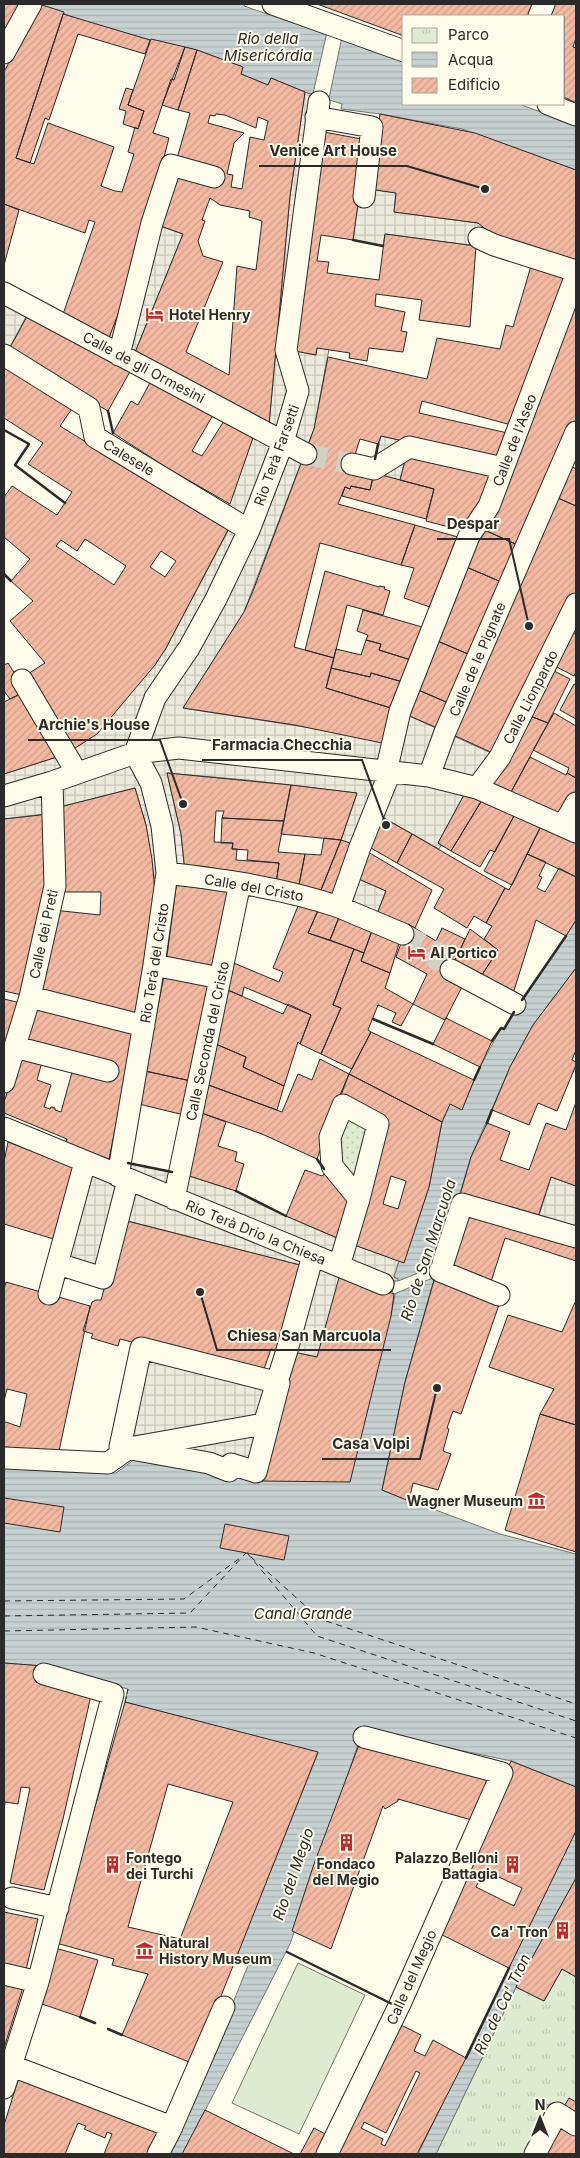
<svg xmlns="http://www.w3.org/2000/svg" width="580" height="2158" font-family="Inter,sans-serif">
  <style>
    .grass { fill: url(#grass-dots); stroke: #74746e }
    .park { fill: url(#park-tufts); stroke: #74746e }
    .pitch { fill: #deebd1; stroke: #74746e }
    .plaza { fill: url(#plaza-grid); stroke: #74746e }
    .water { fill: url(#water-rules); stroke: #74746e }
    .pier { fill: #fdfbea; stroke: #74746e }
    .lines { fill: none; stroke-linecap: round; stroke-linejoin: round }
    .ferry { stroke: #2b2b2b; stroke-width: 1; stroke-dasharray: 6 5; stroke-linecap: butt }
    .building { fill: url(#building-hatch); stroke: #2b2b2b; fill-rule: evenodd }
    .pedestrian-tunnel { stroke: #d3d1c4; stroke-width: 21; stroke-dasharray: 21 11; stroke-linecap: butt }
    .pedestrian-casing { stroke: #2b2b2b; stroke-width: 23 }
    .pedestrian { stroke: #fdfbea; stroke-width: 21 }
    .fence { stroke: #2b2b2b; stroke-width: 1; stroke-dasharray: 6 2.5; stroke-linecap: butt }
    .wall { stroke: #2b2b2b; stroke-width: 2.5 }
    .labels { text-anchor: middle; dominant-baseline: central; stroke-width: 4; stroke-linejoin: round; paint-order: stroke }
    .poi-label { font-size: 14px; font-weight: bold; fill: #2b2b2b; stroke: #fdfbea; text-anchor: start }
    .street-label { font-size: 14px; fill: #2b2b2b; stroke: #fdfbea }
    .water-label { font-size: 15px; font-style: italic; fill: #2b2b2b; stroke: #fdfbea }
    .leader { fill: none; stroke: #2b2b2b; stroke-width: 2 }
    .callout-dot { fill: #2b2b2b; stroke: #fdfbea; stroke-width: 2 }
    .callout-label { font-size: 15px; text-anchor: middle; font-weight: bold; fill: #2b2b2b; stroke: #fdfbea; stroke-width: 4; stroke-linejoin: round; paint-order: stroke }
  </style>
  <defs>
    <pattern id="grass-dots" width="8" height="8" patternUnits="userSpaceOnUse" patternTransform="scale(1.25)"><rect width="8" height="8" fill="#deebd1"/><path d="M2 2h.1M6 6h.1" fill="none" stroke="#bfcab4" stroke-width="1.8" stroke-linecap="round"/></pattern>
    <pattern id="park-tufts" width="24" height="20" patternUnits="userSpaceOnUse" patternTransform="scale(1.25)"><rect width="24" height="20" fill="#deebd1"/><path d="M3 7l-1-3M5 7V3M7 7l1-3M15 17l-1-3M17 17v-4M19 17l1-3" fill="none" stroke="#bfcab4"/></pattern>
    <pattern id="plaza-grid" width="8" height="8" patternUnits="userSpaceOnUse" patternTransform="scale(1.25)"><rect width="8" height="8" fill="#eceadb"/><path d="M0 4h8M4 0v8" fill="none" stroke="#cbc9bc"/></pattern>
    <pattern id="water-rules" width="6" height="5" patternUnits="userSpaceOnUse" patternTransform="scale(1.25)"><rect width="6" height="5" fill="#c7d0d0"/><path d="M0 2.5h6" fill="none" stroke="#abb3b3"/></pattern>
    <pattern id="building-hatch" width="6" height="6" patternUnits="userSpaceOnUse" patternTransform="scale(1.25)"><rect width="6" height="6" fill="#f2b8a0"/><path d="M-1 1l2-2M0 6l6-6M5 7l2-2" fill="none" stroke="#d09e8a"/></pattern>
  </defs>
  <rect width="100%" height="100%" fill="#fdfbea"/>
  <path class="grass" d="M345,1114L372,1127L354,1184L335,1160Z"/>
  <path class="park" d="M562,1969L576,1977V2120L548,2104L544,2110L551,2114L529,2154H436L516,1987L544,2001Z"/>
  <path class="pitch" d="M298,1963L365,1995L299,2134L232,2103Z"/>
  <path class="plaza" d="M305,92L313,95L312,234L295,351L316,355L317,348L329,349L314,429L244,612L183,708L324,730L394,709L502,758L465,793L438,843L441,845L439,849L379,815L363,849L341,840L357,793L247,780L167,773L181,834L185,872L177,880L154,878L146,825L135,788L56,808L53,813L4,819V774L66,754L155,665L166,648L228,531L221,526L255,432L269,425L290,196Z
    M360,188L396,193L394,212L478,223L499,240L476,246L385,234L383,246L353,240Z
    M148,222L183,234L134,355L105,348L134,272Z
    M4,289L33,304L4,358Z
    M381,436L410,442L400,480L372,473Z
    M354,877L386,891L375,918L341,912Z
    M96,1154L104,1158L183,1174L236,1191L286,1216L346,1242L399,1261L394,1277L398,1279V1282L385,1277L317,1357L293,1352L303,1266L124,1220L105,1286L69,1277L64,1278Z
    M551,1177L576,1186V1244L536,1225Z
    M141,1348L279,1383L256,1472L120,1447Z"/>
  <path class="water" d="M39,4H245L244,6L354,44L366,45L365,49L404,62V104H519L576,125V170L462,129L380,114L341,109L342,104L305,92L271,78L268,85L241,74L243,67L197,50L150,40L83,21Z
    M576,920V968L533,1025L510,1067L471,1157L438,1265L405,1382L382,1490L500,1534L576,1554V1787L511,1761L363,1730L290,1944L183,2154H167L220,2035L249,1963L236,1957L318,1753L125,1702L128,1689L43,1666L4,1663V1463L63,1472L116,1473L143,1453L243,1477L391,1316L398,1279L394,1277L399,1261L404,1262L429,1187L442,1122L450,1104L462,1109L480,1067L501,1028L504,1029Z
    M576,1830V1878L516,1987L436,2154H418Z"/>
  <path class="pier" d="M327,32L342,37L328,103L312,98Z
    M438,1265L435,1277L394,1294L392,1293L395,1281H398Z"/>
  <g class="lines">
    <path class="ferry" d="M247,1553L317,1636L576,1721
      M251,1557L320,1619L576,1704
      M4,1601L184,1599L244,1555
      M4,1616L190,1613L246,1553
      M4,1631L196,1627L314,1653L576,1738"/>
  </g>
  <path class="building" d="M4,4H24L4,43Z
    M39,4L64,12L16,158L34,164L48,123L114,147L101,186L115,191L122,192L134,154L128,152L135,127L138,129L144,111L128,105L151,39L185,47L174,80L171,79L153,133L169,138L134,272L107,343L61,320L95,222L89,220L85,233L4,204V72Z
    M317,4H538L534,16H404V36Z
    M549,4H576V38L573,47L576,48V103L564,97V16H544Z
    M63,14L150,40L145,54L78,34L49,120L45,118L30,163L16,158Z
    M185,47L197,50L178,110L162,105Z
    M197,50L243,67L241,74L268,85L271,78L305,92L290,196L269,425L134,355L183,234L155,224L174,169L190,113L178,110ZM216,114L225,115L256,128L258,117L268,121L264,140L250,137L242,189L231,187L233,175L227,174L234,143L244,133L208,123L210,115L215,116ZM210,198L220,205L250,211L249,217L262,221L256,270L237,266L229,375L186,352L223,262L203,256L198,241L205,221L202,220Z
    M126,88L133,90L128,105L144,111L138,129L123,124L126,111L119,109Z
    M380,114L475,133L576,170V264L499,240L478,223L394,212L396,193L370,189Z
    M324,132L367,140L353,240L321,235L317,261L329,262L327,273L379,280L385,234L476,246L470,327L419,320L422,300L376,294L375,306L405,312L401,331L407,332L403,352L369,348L367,361L349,358L350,353L317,348L316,355L295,351L309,259Z
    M4,204L19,210L4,265Z
    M531,266L572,272L515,426L422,401L419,413L512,434L501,463L381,436L378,444L360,439L351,467L374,473L370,490L351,486L350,489L345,487L338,504L415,525L401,565L320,543L294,647L334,658L326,688L394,709L382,743L295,725L183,708L244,612L253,591L314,429L328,357L427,379L437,338L500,349L506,325L513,327Z
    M576,296V422L522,547L480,528Z
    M30,311L132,368L108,411L7,353Z
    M4,359L76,403L60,426L94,447L100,453L228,530L166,648L155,665L97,734L66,754L23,677L45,663L10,621L33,601L11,581L30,559L4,537V497L12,486L57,515L72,492L28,464L43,443L4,418ZM85,539L126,566L114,585L56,546L61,540L77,551ZM161,551L176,561L165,577L150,567Z
    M152,379L216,410L192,451L202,456L227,416L255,432L230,504L169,469L113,433L131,401L138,405Z
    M408,449L497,471L486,503L461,530L426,521L434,489L400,480Z
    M566,463L576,469V506L551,495Z
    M374,473L434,489L426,519L342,496L345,487L350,489L351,486L370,490Z
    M551,495L576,506V597L497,755L449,733Z
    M415,525L458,537L430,607L404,598L414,568L401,565Z
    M480,528L522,547L506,584L464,566Z
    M464,566L506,584L475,657L435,640Z
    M325,571L379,587V586L385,587L384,589L390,591L383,615L347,605L334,658L305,650Z
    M363,610L422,627L411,660L379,650L381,644L366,640L368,635L357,631Z
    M566,628L576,634V672L574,676L551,664Z
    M366,640L381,644L379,650L411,660L403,682L371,673L370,677L331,668L336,649L361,655Z
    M435,640L475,657L453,705L416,689Z
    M8,663L26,691L10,699L4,691V665Z
    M331,668L370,677L371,673L403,682L394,709L326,688Z
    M548,668L570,679L548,723L525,714Z
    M574,684L576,685V719L560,710Z
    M416,689L453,705L442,730L405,714Z
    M26,691L63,755L4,774V702Z
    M554,713L576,726V778L567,773L569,768L533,750Z
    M525,714L548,723L510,794L488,785Z
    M530,757L566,775L567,773L576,778V797L565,818L510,794Z
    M167,773L291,785L284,821L222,818L224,811H216L214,842L233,843L232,849H237L236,860L279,863L276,884L185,872L181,834Z
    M291,785L357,793L341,840L281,834Z
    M135,788L146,825L152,859L155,893L135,1017L39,996L53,910L100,915L101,892H57L56,808Z
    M465,793L482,800L451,851L438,843Z
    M482,800L515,814L495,852L490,850L480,867L451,851Z
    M50,814L52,886L22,995L4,991V819Z
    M515,814L541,826L512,885L484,871Z
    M378,815L412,834L397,863L364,844Z
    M222,818L284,821L278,852L305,854L298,890L276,884L279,863L247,860L248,850L232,849L233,843H221Z
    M541,826L576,841V877L527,854Z
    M412,834L505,888L486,923L474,916L467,928L434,908L444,889L397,863Z
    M324,838L341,840L319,895L298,890L305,854L321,855Z
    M341,840L356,845L337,901L319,895Z
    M363,849L432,890L415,928L408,924L404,930L375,919L386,891L354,877Z
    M527,854L546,862L539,876L542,877L537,888L545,892L559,868L576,877V920L566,936L536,920L512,997L480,978L498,950L484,939L492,926L486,923L505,888L509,890Z
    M177,880L234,886L217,972L166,963Z
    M300,901L320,906L308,933L354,949L333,1005L341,1008L321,1054L300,1044L311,1015L244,987L242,996L223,988L229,961L279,982L283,972L273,968Z
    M320,906L341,912L330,940L308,933Z
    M341,912L374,925L364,953L330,940Z
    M408,924L436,941L442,928L465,939L447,977L463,985L445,1020L413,1004L427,974L396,957Z
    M374,925L401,937L390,973L361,961Z
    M470,929L498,950L480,978L454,963Z
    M354,949L364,953L361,961L390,973L385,988L413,1004L401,1026L392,1022L396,1013L378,1005L368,1030L371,1032L352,1069L321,1054L341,1008L333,1005Z
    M576,968V1050L572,1060L576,1062V1065L557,1111L538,1103L529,1125L492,1110L510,1067L533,1025Z
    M165,971L212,980L191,1081L145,1071Z
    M223,988L283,1014L288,1004L311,1015L300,1044L298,1042L284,1086L243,1067L246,1057L211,1042Z
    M4,999L21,1003L4,1056Z
    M33,1002L133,1029L127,1071L109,1159L65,1143L67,1139L4,1113V1102L21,1051L43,1058L37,1080L51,1085L44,1107L50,1109L51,1107L55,1108V1110L61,1112L74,1065L23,1045Z
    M446,1018L492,1041L480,1067L433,1044Z
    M371,1032L474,1080L462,1110L450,1104L442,1122L349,1074Z
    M211,1042L246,1057L243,1067L284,1086L277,1110L203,1083Z
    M320,1059L349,1074L317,1159L262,1134L196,1111L203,1083L282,1112L298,1074L312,1080Z
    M145,1071L191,1081L184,1115L139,1104Z
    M349,1074L442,1122L429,1187L404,1263L346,1242L386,1119L340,1095ZM391,1176L406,1181L398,1209L383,1204Z
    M576,1102V1186L551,1177L537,1220L460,1195L471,1157L487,1123L510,1132L500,1160L529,1170L546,1123L566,1130Z
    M196,1111L226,1122L218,1146L237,1152L235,1161L244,1164L236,1191L183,1174Z
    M8,1142L80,1170L57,1240L4,1224V1162Z
    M305,1170L322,1176L327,1172L355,1205L342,1240L286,1216Z
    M466,1210L576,1244V1261L505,1238L490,1285L480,1282L482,1276L447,1263Z
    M123,1220L304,1266L281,1351L271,1349L262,1375L132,1345V1342L120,1339L118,1346L91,1338L93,1334L83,1331L92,1302L96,1300H101Z
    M340,1274L394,1294L391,1316L350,1482L260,1481L293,1352L317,1357Z
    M435,1277L500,1302L461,1414L453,1411L447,1428L449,1429L443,1451L451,1454L438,1490L413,1483L409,1501L382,1490L405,1382Z
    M6,1282L90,1306L59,1451L4,1447V1423L6,1422L20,1427L27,1394L7,1389L4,1401V1289Z
    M576,1300V1425L540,1414L554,1389L489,1367L508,1315L562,1332Z
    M540,1414L576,1425V1552L505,1530Z
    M4,1498L64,1507L60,1532L4,1523Z
    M225,1524L289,1536L284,1560L220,1548Z
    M4,1663L43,1666L92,1691L63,1819L44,1890L10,1883L30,1788L21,1787L18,1804L5,1802L4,1813Z
    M125,1702L318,1752L194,2064L122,2035L148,1974L112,1965L114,1959L56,1943ZM168,1784L233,1802L180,1939L128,1927Z
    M360,1742L494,1777L475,1821L398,1799V1801L385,1809L383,1806L331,1949L292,1931L314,1864Z
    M511,1761L576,1787V1831L509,1968L436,1932ZM484,1870L522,1888L514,1906L476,1887Z
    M576,1878V1977L562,1969L544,2001L516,1987Z
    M4,1912L38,1919L25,1974L4,1970Z
    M55,1948L98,1960L80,2017L39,2003Z
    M4,1978L25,1981L4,2048Z
    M397,2023L421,2035L414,2051L425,2056L433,2040L466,2058L417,2154H331ZM416,2071L420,2073L385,2146L381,2144L383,2139L361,2128L363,2125L364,2122L386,2133Z
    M20,2074L166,2128L152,2154H104L112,2134L107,2132L105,2138L84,2129L86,2126L78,2123L65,2154H4V2125Z
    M569,2098L576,2102V2119L562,2110Z
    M205,2110L294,2154H182Z
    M561,2123L576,2131V2154H544Z
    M314,2128L331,2137L322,2154H300Z"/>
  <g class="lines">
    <path class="pedestrian-tunnel" d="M306,454L352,464
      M403,934L438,953L437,960L451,970"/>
    <defs>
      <path id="pedestrian" d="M273,4L404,51
        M539,16L544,4
        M4,53L31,4
        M548,104L576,115
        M316,117L372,127L364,197
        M479,238L494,245L576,271
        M4,293L306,454
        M4,355L89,408L95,437L249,530
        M119,355L152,223L171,165L214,177
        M352,464L374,469L409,447L503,468
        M22,680L77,773
        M135,753L155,698L189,648L216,599L249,530L283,442L298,391L286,350L319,102
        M386,772L400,711L469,536L489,506L576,275
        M390,772L360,847L339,907L403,934
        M429,776L445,732L576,432
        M477,788L500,757L576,604
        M4,796L52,782L135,753L179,748L429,776L477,788L576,832
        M563,826L576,803
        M167,873C225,880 284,888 339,907
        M154,965L220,978
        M451,970L515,1004
        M30,997L144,1026
        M15,1047L108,1071
        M4,1082L30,997L55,886L52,782
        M4,1128L383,1284
        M118,1176L154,965L167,873L162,826L151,783L135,753
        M174,1199L240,883
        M443,1263L462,1204L576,1237
        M58,1264L103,1278L128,1180
        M339,1266L359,1199L332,1166L330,1137L343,1105L378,1124L359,1199
        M440,1271L499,1295
        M49,1294L85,1162
        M141,1348L279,1383L256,1472L231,1464L229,1471L209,1463L120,1447Z
        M5,1458L108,1463L129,1448L264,1424L287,1350L313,1255
        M12,1898L58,1908
        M4,1974L38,1982
        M12,2066L172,2127
        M4,2088L38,1982L113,1694L44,1674
        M158,2154L170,2131L224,2007
        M327,2154L400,2004L502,1773L364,1737
        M535,2154L557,2113L576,2125"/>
    </defs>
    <use href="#pedestrian" class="pedestrian-casing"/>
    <use href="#pedestrian" class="pedestrian"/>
    <path class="fence" d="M125,1702L128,1689"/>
    <path class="wall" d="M353,240L383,246
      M108,411L113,433
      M4,430L29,444L15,465L65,503
      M375,459L378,444
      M4,574L11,581
      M522,1000L566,936
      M373,1019L433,1044
      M492,1041L501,1028L504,1029L514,1012
      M474,1080L480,1067
      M487,1123L492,1110
      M317,1159L324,1169
      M128,1163L172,1172
      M236,1191L286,1216
      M287,1952L392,2004
      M80,2017L95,2023
      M108,2029L122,2035
      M466,2058L509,1968"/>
  </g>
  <defs>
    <symbol id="hotel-bare" viewBox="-9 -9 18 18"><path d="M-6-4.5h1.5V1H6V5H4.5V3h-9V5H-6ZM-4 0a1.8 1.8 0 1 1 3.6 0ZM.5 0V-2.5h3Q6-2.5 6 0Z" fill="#c62828" stroke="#fdfbea" stroke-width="2.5" paint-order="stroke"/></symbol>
    <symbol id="museum-bare" viewBox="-9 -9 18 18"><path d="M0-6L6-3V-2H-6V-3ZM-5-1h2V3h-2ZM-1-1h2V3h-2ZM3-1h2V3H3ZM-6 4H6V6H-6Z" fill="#c62828" stroke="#fdfbea" stroke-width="2.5" paint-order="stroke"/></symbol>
    <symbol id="building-bare" viewBox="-9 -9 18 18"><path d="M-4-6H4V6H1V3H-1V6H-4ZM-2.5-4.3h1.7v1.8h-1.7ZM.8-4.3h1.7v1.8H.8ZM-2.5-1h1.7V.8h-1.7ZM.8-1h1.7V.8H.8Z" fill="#c62828" stroke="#fdfbea" stroke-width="2.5" paint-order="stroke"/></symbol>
  </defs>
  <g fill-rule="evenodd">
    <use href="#hotel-bare" x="142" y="302" width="25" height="25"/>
    <use href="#hotel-bare" x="404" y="940" width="25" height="25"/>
    <use href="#museum-bare" x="524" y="1488" width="25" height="25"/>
    <use href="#building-bare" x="334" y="1830" width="25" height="25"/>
    <use href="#building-bare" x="100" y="1852" width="25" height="25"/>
    <use href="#building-bare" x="500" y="1852" width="25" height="25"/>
    <use href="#building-bare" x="550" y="1918" width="25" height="25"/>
    <use href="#museum-bare" x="132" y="1938" width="25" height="25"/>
  </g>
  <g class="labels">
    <g class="poi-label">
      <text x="169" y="314">Hotel Henry</text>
      <text x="430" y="952">Al Portico</text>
      <text x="523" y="1500" text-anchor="end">Wagner Museum</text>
      <text x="126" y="1857">Fontego<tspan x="126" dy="16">dei Turchi</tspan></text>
      <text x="498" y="1857" text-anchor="end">Palazzo Belloni<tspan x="498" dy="16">Battagia</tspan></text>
      <text x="346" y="1863" text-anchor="middle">Fondaco<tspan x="346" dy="16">del Megio</tspan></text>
      <text x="548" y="1931" text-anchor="end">Ca' Tron</text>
      <text x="159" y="1942">Natural<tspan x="159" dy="16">History Museum</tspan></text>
    </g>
    <g class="street-label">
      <text transform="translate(144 367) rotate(28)">Calle de gli Ormesini</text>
      <text transform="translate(514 440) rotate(-69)">Calle de l'Aseo</text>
      <text transform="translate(276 455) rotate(-70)">Rio Terà Farsetti</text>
      <text transform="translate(129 457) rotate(31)">Calesele</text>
      <text transform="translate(477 659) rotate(-67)">Calle de le Pignate</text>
      <text transform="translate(530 697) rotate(-63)">Calle Lionpardo</text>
      <text transform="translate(254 887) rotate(10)">Calle del Cristo</text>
      <text transform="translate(43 934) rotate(-78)">Calle dei Preti</text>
      <text transform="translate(154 963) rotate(-81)">Rio Terà del Cristo</text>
      <text transform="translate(207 1041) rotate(-78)">Calle Seconda del Cristo</text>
      <text transform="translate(256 1232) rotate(22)">Rio Terà Drio la Chiesa</text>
      <text transform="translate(411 1977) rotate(-66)">Calle del Megio</text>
    </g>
    <g class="water-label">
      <text x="268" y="38">Rio della<tspan x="268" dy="17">Misericórdia</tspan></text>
      <text transform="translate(428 1250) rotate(-72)">Rio de San Marcuola</text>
      <text x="303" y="1613">Canal Grande</text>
      <text transform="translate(293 1874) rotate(-71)">Rio del Megio</text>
      <text transform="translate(502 2004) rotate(-64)">Rio de Ca' Tron</text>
    </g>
  </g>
  <path class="leader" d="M485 189L407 166H259M529 626L509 539H437M183 804L160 740H28M386 825L362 760H202M200 1292L217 1350H391M437 1388L420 1459H322"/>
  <g class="callout-dot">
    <circle cx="485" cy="189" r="5"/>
    <circle cx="529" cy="626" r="5"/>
    <circle cx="183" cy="804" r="5"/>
    <circle cx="386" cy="825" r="5"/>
    <circle cx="200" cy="1292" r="5"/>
    <circle cx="437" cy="1388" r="5"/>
  </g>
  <g class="callout-label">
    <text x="333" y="156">Venice Art House</text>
    <text x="473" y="529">Despar</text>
    <text x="94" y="730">Archie's House</text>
    <text x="282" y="750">Farmacia Checchia</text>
    <text x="304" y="1341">Chiesa San Marcuola</text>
    <text x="371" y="1449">Casa Volpi</text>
  </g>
  <rect width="580" height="2158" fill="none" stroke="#2b2b2b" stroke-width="10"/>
  <rect x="402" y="15" width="162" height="90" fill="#fdfbea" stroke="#a9a89e"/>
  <rect x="412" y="28" width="25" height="15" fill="url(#park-tufts)" stroke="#a9a89e"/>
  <text x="448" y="40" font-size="15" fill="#2b2b2b">Parco</text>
  <rect x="412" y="52" width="25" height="15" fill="url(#water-rules)" stroke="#a9a89e"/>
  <text x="448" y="65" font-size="15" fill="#2b2b2b">Acqua</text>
  <rect x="412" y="78" width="25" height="15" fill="url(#building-hatch)" stroke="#a9a89e"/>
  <text x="448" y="90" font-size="15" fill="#2b2b2b">Edificio</text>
  <g transform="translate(540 2118)" stroke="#fdfbea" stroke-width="4" paint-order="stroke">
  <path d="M0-4L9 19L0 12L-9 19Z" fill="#2b2b2b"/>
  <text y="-8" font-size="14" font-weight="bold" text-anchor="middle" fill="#2b2b2b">N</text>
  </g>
</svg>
